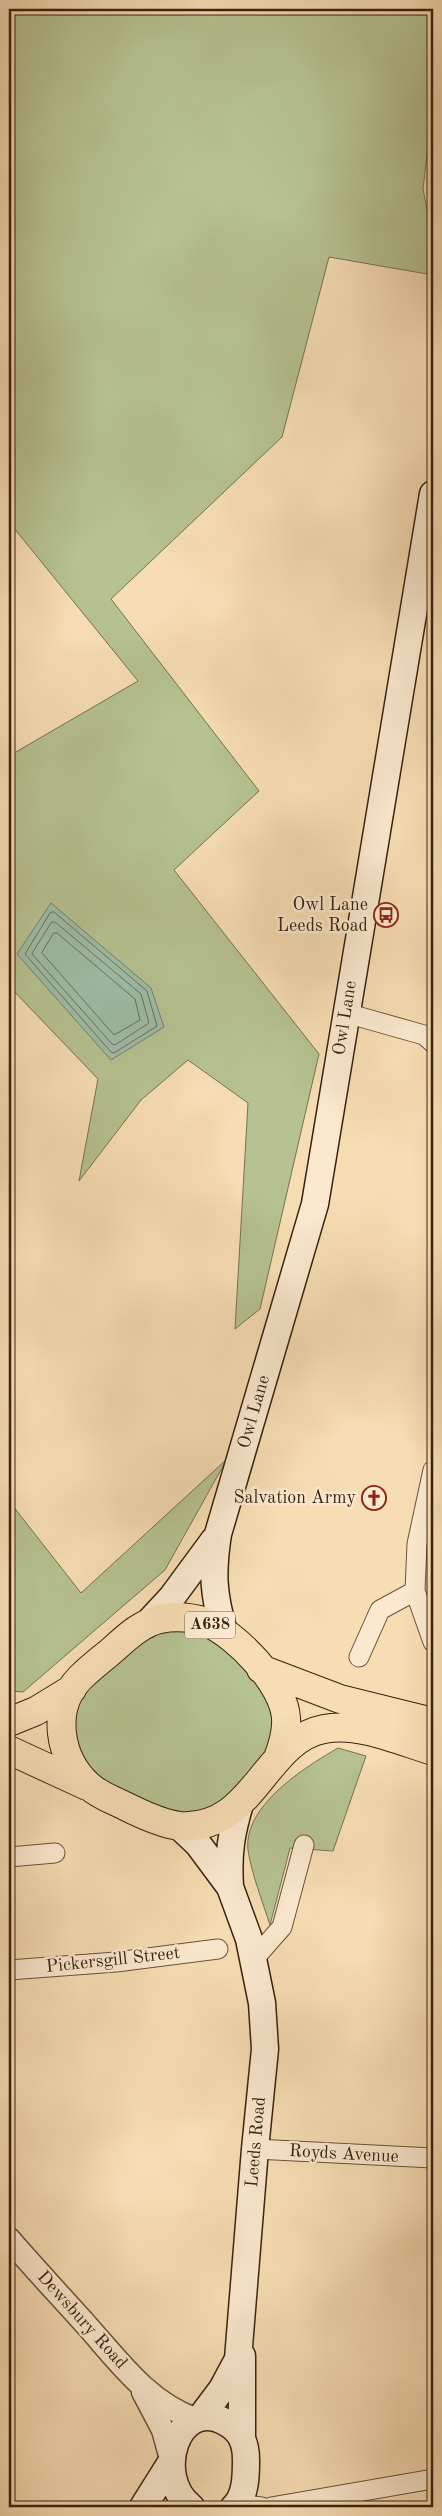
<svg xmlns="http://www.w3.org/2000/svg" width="442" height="2516" font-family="'Old Standard TT',serif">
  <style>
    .green { fill: #b6c291; stroke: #777250 }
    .water { fill: #9ebda8; stroke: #757f6b }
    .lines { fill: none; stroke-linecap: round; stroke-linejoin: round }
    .shore { stroke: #6b705c; stroke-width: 1 }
    .minor-casing { stroke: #685239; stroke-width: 21 }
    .tertiary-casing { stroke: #685239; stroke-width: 25 }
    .secondary-casing { stroke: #382310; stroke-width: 29 }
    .trunk-casing { stroke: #382310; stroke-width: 30 }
    .minor { stroke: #fae9ce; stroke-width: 19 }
    .tertiary { stroke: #fae9ce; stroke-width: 22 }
    .secondary { stroke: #fae9ce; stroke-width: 26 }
    .trunk { stroke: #f7ddb3; stroke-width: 28 }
    .labels { text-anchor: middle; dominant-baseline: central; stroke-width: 5; stroke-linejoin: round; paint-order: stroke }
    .shield { fill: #fae9ce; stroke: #725e49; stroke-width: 1 }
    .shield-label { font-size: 16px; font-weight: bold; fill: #382310 }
    .poi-label { font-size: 18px; fill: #382310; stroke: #fae9ce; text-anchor: end }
    .street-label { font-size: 18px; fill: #382310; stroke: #fae9ce }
  </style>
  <rect width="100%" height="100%" fill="#f7ddb3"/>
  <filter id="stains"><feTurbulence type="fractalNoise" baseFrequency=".004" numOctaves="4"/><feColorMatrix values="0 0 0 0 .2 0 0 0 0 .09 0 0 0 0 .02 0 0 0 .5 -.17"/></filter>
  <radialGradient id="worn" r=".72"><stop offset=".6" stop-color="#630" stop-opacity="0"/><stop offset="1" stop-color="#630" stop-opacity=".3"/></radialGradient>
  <path class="green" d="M9,9H433V104L423,189L433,240V275L329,257L282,437L111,599L259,791L174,870L319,1054L260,1309L235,1329L248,1103L188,1060L141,1100L79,1181L98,1079L9,986V756L138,681L9,522Z
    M227,1459L165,1570L23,1692L9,1691V1501L81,1593Z
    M189,1618L275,1685L278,1758L197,1825L78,1775L72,1689L136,1631Z
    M338,1748L366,1756L333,1851L290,1848L270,1925C263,1903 251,1872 248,1850C243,1806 305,1767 338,1748Z"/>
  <path class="water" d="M51,903L151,988L164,1027L111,1060L17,954Z"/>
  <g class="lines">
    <path class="shore" d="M54,912L147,991L157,1026L114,1053L111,1052L25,954L50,913Z
      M52,922H55L141,994L149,1023L115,1045L112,1044L32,954Z
      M54,933H57L135,999L140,1020L114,1035L42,953Z"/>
    <defs>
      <path id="minor" d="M346,1013L424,1035L433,1043
        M433,1470L417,1544L415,1591L433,1642
        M359,1657L380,1610L415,1591
        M9,1857L55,1853
        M254,1959L282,1927L304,1845
        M9,1970L116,1962L218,1949
        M255,2149L433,2158
        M237,2504L262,2507
        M271,2507L433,2479"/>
      <path id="tertiary" d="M9,2239C35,2269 62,2298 89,2328C119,2362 150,2404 195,2419
        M143,2392L163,2430L171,2459"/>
      <path id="secondary" d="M146,1625L172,1597L214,1540
        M224,1632C213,1593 212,1573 218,1534L315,1204L433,494
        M179,1826L198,1844L230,1887L249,1939L262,2003L265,2049L255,2149L238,2359L222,2389L201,2417
        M230,1886C228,1854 231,1834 240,1804
        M242,2356V2436
        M143,2507L170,2464
        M191,2507C152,2477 177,2396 225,2422C241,2430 246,2443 246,2460C246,2475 246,2496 234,2507"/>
      <path id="trunk" d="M261,1669L340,1699L433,1722
        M9,1722L36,1711L72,1689
        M9,1750L87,1786
        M278,1758C283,1745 287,1732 286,1718C284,1684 236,1634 206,1622C191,1617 175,1616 160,1619C139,1624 124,1640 109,1653C99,1661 89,1669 80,1678C50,1709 59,1759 89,1786C99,1795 113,1800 125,1806C141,1814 162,1824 180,1826C254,1831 264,1740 324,1729C359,1722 400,1741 433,1751"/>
    </defs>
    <use href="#minor" class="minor-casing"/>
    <use href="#tertiary" class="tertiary-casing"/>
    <use href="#secondary" class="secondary-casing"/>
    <use href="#trunk" class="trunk-casing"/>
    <use href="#minor" class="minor"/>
    <use href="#tertiary" class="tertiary"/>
    <use href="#secondary" class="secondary"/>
    <use href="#trunk" class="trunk"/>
  </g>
  <defs>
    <symbol id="bus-ring" viewBox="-11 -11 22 22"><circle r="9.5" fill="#fae9ce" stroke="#8f2418" stroke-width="1.5"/><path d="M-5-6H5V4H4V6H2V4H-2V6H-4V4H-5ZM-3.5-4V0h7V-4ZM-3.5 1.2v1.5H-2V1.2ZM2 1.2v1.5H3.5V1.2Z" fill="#8f2418"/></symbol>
    <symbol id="church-ring" viewBox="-11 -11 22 22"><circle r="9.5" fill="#fae9ce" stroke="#8f2418" stroke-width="1.5"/><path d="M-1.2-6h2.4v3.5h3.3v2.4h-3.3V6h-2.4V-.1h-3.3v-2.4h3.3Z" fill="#8f2418"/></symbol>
  </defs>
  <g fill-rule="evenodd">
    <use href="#bus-ring" x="372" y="901" width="28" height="28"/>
    <use href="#church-ring" x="360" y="1484" width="28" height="28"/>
  </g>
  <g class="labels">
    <rect class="shield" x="185" y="1611.5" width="50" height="27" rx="4"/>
    <g class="shield-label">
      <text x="210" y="1625">A638</text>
    </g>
    <g class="poi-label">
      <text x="368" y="905">Owl Lane<tspan x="368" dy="21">Leeds Road</tspan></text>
      <text x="356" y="1498">Salvation Army</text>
    </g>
    <g class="street-label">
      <text transform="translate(345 1018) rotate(-81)">Owl Lane</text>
      <text transform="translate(254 1412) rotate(-74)">Owl Lane</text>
      <text transform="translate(113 1960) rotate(-6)">Pickersgill Street</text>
      <text transform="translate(256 2142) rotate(-85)">Leeds Road</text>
      <text transform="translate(344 2154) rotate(3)">Royds Avenue</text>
      <text transform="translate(82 2320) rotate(48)">Dewsbury Road</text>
    </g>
  </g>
  <rect width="442" height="2516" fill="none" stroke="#f7ddb3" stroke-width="30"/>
  <rect x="10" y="10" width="422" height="2496" fill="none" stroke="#382310" stroke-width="2.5"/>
  <rect x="15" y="15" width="412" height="2486" fill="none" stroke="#382310"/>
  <rect width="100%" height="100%" filter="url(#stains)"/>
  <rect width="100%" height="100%" fill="url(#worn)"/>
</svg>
